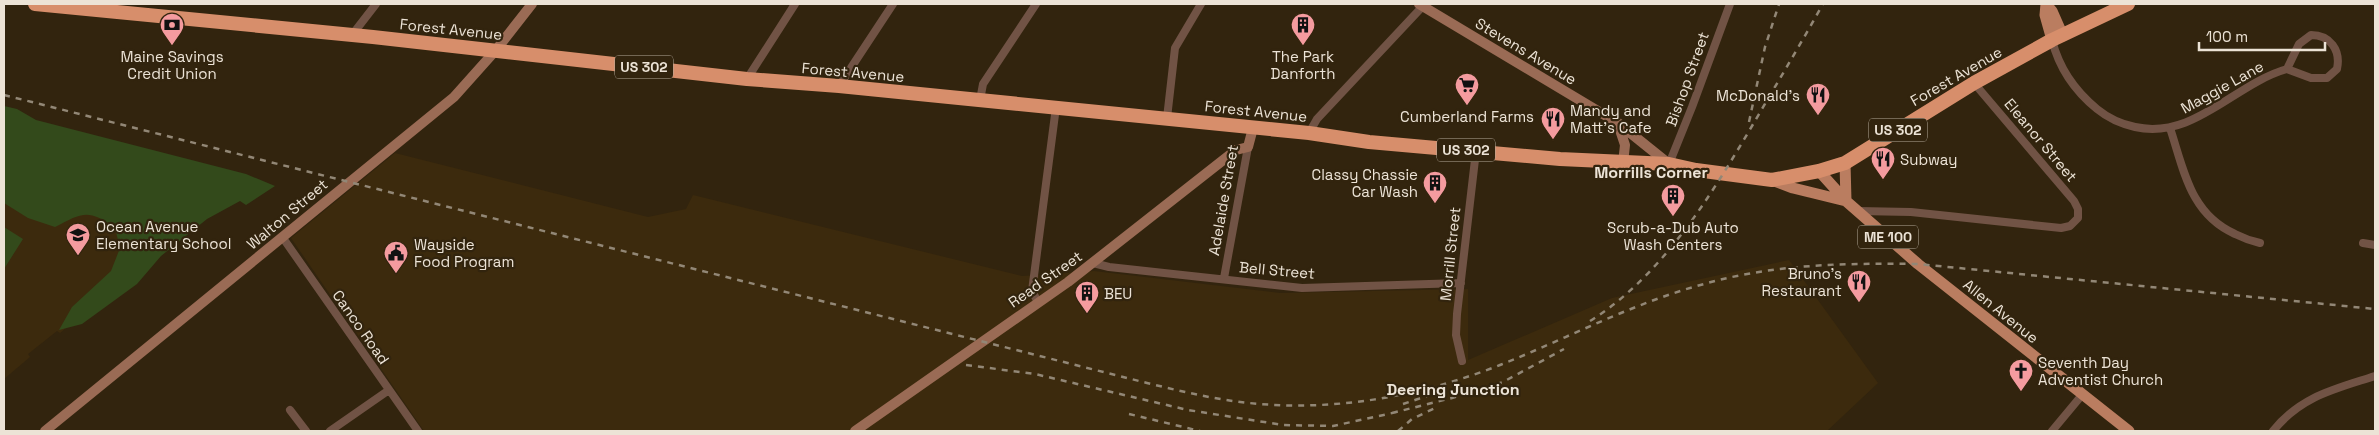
<svg xmlns="http://www.w3.org/2000/svg" width="2379" height="435" font-family="'Space Grotesk',sans-serif">
  <style>
    .built { fill: #3c2a0d }
    .green { fill: #334a1b }
    .lines { fill: none; stroke-linecap: round; stroke-linejoin: round }
    .street { stroke: #715345; stroke-width: 8 }
    .secondary { stroke: #9a6b55; stroke-width: 10 }
    .primary { stroke: #ba7d60; stroke-width: 11 }
    .highway { stroke: #d78e6b; stroke-width: 14 }
    .rail { stroke: #928776; stroke-width: 2.5; stroke-dasharray: 6 6; stroke-linecap: butt }
    .labels { text-anchor: middle; dominant-baseline: central; stroke-width: 4.5; stroke-linejoin: round; paint-order: stroke }
    .shield { fill: #32240e; stroke: #b4aa9a; stroke-width: 1 }
    .shield-label { font-size: 14px; font-weight: bold; fill: #ece3d6 }
    .street-label { font-size: 15px; fill: #ece3d6; stroke: #32240e }
    .poi-label { font-size: 15px; fill: #ece3d6; stroke: #32240e; text-anchor: start }
    .neighbourhood-label { font-size: 16px; font-weight: bold; fill: #ece3d6; stroke: #32240e }
  </style>
  <rect width="100%" height="100%" fill="#32240e"/>
  <path class="built" d="M4,122L240,182L60,333L57,331L28,354L30,357L4,379Z
    M395,153L648,217L686,209L693,195L1022,276L1094,271L1280,293L1468,289V360L1612,298L1789,260L1878,383L1827,431H424L291,238Z"/>
  <path class="green" d="M4,106L17,109L36,120L246,174L275,186L246,205L240,201L207,219L161,256L137,284L82,324L59,330L72,307L111,271L120,248L115,228C88,208 82,213 55,227L28,218L4,203Z
    M4,227L23,239L4,269Z"/>
  <g class="lines">
    <path class="street" d="M352,35L376,4
      M2311,35C2330,35 2341,50 2337,69L2327,78H2311L2287,69L2299,44Z
      M2052,40C2059,68 2075,91 2097,109C2108,118 2121,124 2135,127C2194,140 2234,84 2287,69
      M747,79L795,4
      M839,86L893,4
      M980,100L983,84L1036,4
      M1167,118L1175,48L1201,4
      M2170,128C2184,170 2190,214 2235,234C2243,238 2251,241 2260,243
      M1309,133L1317,119L1423,6
      M1669,164L1692,107L1730,4
      M1858,211L1911,212L2061,228L2070,226L2078,218V209L2074,201L1974,83
      M283,238L418,431
      M2363,243L2375,245
      M1093,263L1109,267L1302,288L1461,283
      M1224,278L1248,147
      M1038,302L1032,291L1056,107
      M1462,361L1456,335L1457,314L1476,151
      M290,410L306,431
      M330,431L389,390
      M2052,431L2082,395
      M2273,431C2301,396 2335,389 2375,376"/>
    <path class="secondary" d="M1419,4L1618,123L1669,164
      M1618,124L1625,145L1623,163
      M45,431L454,97L496,50L532,4
      M855,431L1068,282L1236,150L1248,147L1253,128"/>
    <path class="primary" d="M2046,4L2045,15L2052,40
      M2046,4L2052,11L2063,36
      M1845,163L1846,201
      M1819,171L1846,201
      M1772,180L1793,188L1846,201L1918,264L2129,431"/>
    <path class="highway" d="M35,4L373,37L747,79L839,86L1309,133L1369,142L1560,159L1669,164L1696,170L1772,180L1819,171L1845,163L1974,83L2052,40L2128,4"/>
    <path class="rail" d="M4,95L1147,383C1176,390 1205,397 1233,401C1324,414 1416,398 1500,365C1568,338 1633,303 1704,284C1774,264 1845,263 1918,264L2375,309
      M1749,122L1765,47L1779,4
      M1590,321C1662,276 1710,197 1752,126C1776,85 1800,45 1823,4
      M966,365L1035,374L1188,410L1283,425L1333,426L1397,412
      M1403,404L1436,393
      M1392,413L1452,398L1503,382L1564,349
      M1129,414L1200,431
      M1398,431L1412,419L1435,408"/>
  </g>
  <defs>
    <symbol id="bank-pin" viewBox="-11 -11 22 30"><path d="M0 17L-7.5 6A9.5 9.5 0 1 1 7.5 6Z" fill="#f49b9f" stroke="#32240e"/><path d="M-6-4H6V4H-6ZM0-2.3a2.3 2.3 0 1 0 0 4.6a2.3 2.3 0 1 0 0-4.6Z" fill="#111"/></symbol>
    <symbol id="building-pin" viewBox="-11 -11 22 30"><path d="M0 17L-7.5 6A9.5 9.5 0 1 1 7.5 6Z" fill="#f49b9f" stroke="#32240e"/><path d="M-4-6H4V6H1V3H-1V6H-4ZM-2.5-4.3h1.7v1.8h-1.7ZM.8-4.3h1.7v1.8H.8ZM-2.5-1h1.7V.8h-1.7ZM.8-1h1.7V.8H.8Z" fill="#111"/></symbol>
    <symbol id="supermarket-pin" viewBox="-11 -11 22 30"><path d="M0 17L-7.5 6A9.5 9.5 0 1 1 7.5 6Z" fill="#f49b9f" stroke="#32240e"/><path d="M-6-5.5h2.5l.6 2H6L4.5 2H-2.5L-4.4-4H-6ZM-1.5 3.2a1.3 1.3 0 1 0 .1 0ZM3 3.2a1.3 1.3 0 1 0 .1 0Z" fill="#111"/></symbol>
    <symbol id="restaurant-pin" viewBox="-11 -11 22 30"><path d="M0 17L-7.5 6A9.5 9.5 0 1 1 7.5 6Z" fill="#f49b9f" stroke="#32240e"/><path d="M-5-6h1v4h1v-4h1v4h1v-4h1v5L-1.5 .5V6h-2V.5L-5-1ZM5-6V6H3V1.5H1.5Q1.5-4 5-6Z" fill="#111"/></symbol>
    <symbol id="school-pin" viewBox="-11 -11 22 30"><path d="M0 17L-7.5 6A9.5 9.5 0 1 1 7.5 6Z" fill="#f49b9f" stroke="#32240e"/><path d="M0-5L7-2L0 1L-7-2ZM-4 1L0 2.5L4 1V4Q0 6-4 4Z" fill="#111"/></symbol>
    <symbol id="civic-pin" viewBox="-11 -11 22 30"><path d="M0 17L-7.5 6A9.5 9.5 0 1 1 7.5 6Z" fill="#f49b9f" stroke="#32240e"/><path d="M-.6-6.5H3V-4.5H.6V-3L4-1V1h2V6H-6V1h2V-1L-.6-3ZM-1.2 2.5V6h2.4V2.5Z" fill="#111"/></symbol>
    <symbol id="church-pin" viewBox="-11 -11 22 30"><path d="M0 17L-7.5 6A9.5 9.5 0 1 1 7.5 6Z" fill="#f49b9f" stroke="#32240e"/><path d="M-1.2-6h2.4v3.5h3.3v2.4h-3.3V6h-2.4V-.1h-3.3v-2.4h3.3Z" fill="#111"/></symbol>
  </defs>
  <g fill-rule="evenodd">
    <use href="#bank-pin" x="158" y="11" width="28" height="38"/>
    <use href="#building-pin" x="1289" y="11" width="28" height="38"/>
    <use href="#supermarket-pin" x="1453" y="71" width="28" height="38"/>
    <use href="#restaurant-pin" x="1804" y="81" width="28" height="38"/>
    <use href="#restaurant-pin" x="1539" y="105" width="28" height="38"/>
    <use href="#restaurant-pin" x="1869" y="145" width="28" height="38"/>
    <use href="#building-pin" x="1421" y="169" width="28" height="38"/>
    <use href="#building-pin" x="1659" y="182" width="28" height="38"/>
    <use href="#school-pin" x="64" y="221" width="28" height="38"/>
    <use href="#civic-pin" x="382" y="239" width="28" height="38"/>
    <use href="#restaurant-pin" x="1845" y="268" width="28" height="38"/>
    <use href="#building-pin" x="1073" y="279" width="28" height="38"/>
    <use href="#church-pin" x="2007" y="357" width="28" height="38"/>
  </g>
  <g class="labels">
    <g class="shield">
      <rect x="615" y="55.5" width="58" height="23" rx="4"/>
      <rect x="1869" y="118.5" width="58" height="23" rx="4"/>
      <rect x="1437" y="138.5" width="58" height="23" rx="4"/>
      <rect x="1858" y="225.5" width="60" height="23" rx="4"/>
    </g>
    <g class="shield-label">
      <text x="644" y="67">US 302</text>
      <text x="1898" y="130">US 302</text>
      <text x="1466" y="150">US 302</text>
      <text x="1888" y="237">ME 100</text>
    </g>
    <g class="street-label">
      <text transform="translate(451 29) rotate(6)">Forest Avenue</text>
      <text transform="translate(1526 51) rotate(31)">Stevens Avenue</text>
      <text transform="translate(853 72) rotate(5)">Forest Avenue</text>
      <text transform="translate(1956 76) rotate(-30)">Forest Avenue</text>
      <text transform="translate(1687 79) rotate(-70)">Bishop Street</text>
      <text transform="translate(2222 87) rotate(-29)">Maggie Lane</text>
      <text transform="translate(1256 111) rotate(6)">Forest Avenue</text>
      <text transform="translate(2041 140) rotate(50)">Eleanor Street</text>
      <text transform="translate(1223 200) rotate(-80)">Adelaide Street</text>
      <text transform="translate(287 214) rotate(-40)">Walton Street</text>
      <text transform="translate(1450 254) rotate(-84)">Morrill Street</text>
      <text transform="translate(1277 270) rotate(5)">Bell Street</text>
      <text transform="translate(1045 279) rotate(-35)">Read Street</text>
      <text transform="translate(2001 311) rotate(39)">Allen Avenue</text>
      <text transform="translate(361 327) rotate(55)">Canco Road</text>
    </g>
    <g class="poi-label">
      <text x="172" y="56" text-anchor="middle">Maine Savings<tspan x="172" dy="17">Credit Union</tspan></text>
      <text x="1303" y="56" text-anchor="middle">The Park<tspan x="1303" dy="17">Danforth</tspan></text>
      <text x="1800" y="95" text-anchor="end">McDonald's</text>
      <text x="1570" y="110">Mandy and<tspan x="1570" dy="17">Matt's Cafe</tspan></text>
      <text x="1467" y="116" text-anchor="middle">Cumberland Farms</text>
      <text x="1900" y="159">Subway</text>
      <text x="1418" y="174" text-anchor="end">Classy Chassie<tspan x="1418" dy="17">Car Wash</tspan></text>
      <text x="96" y="226">Ocean Avenue<tspan x="96" dy="17">Elementary School</tspan></text>
      <text x="1673" y="227" text-anchor="middle">Scrub-a-Dub Auto<tspan x="1673" dy="17">Wash Centers</tspan></text>
      <text x="414" y="244">Wayside<tspan x="414" dy="17">Food Program</tspan></text>
      <text x="1842" y="273" text-anchor="end">Bruno's<tspan x="1842" dy="17">Restaurant</tspan></text>
      <text x="1104" y="293">BEU</text>
      <text x="2038" y="362">Seventh Day<tspan x="2038" dy="17">Adventist Church</tspan></text>
    </g>
    <g class="neighbourhood-label">
      <text x="1651" y="172">Morrills Corner</text>
      <text x="1453" y="389">Deering Junction</text>
    </g>
  </g>
  <rect width="2379" height="435" fill="none" stroke="#ece3d6" stroke-width="10"/>
  <path d="M2199 42v8h126v-8" fill="none" stroke="#ece3d6" stroke-width="2.5"/>
  <text x="2206" y="42" font-size="15" fill="#ece3d6" stroke="#32240e" stroke-width="4" paint-order="stroke">100 m</text>
</svg>
